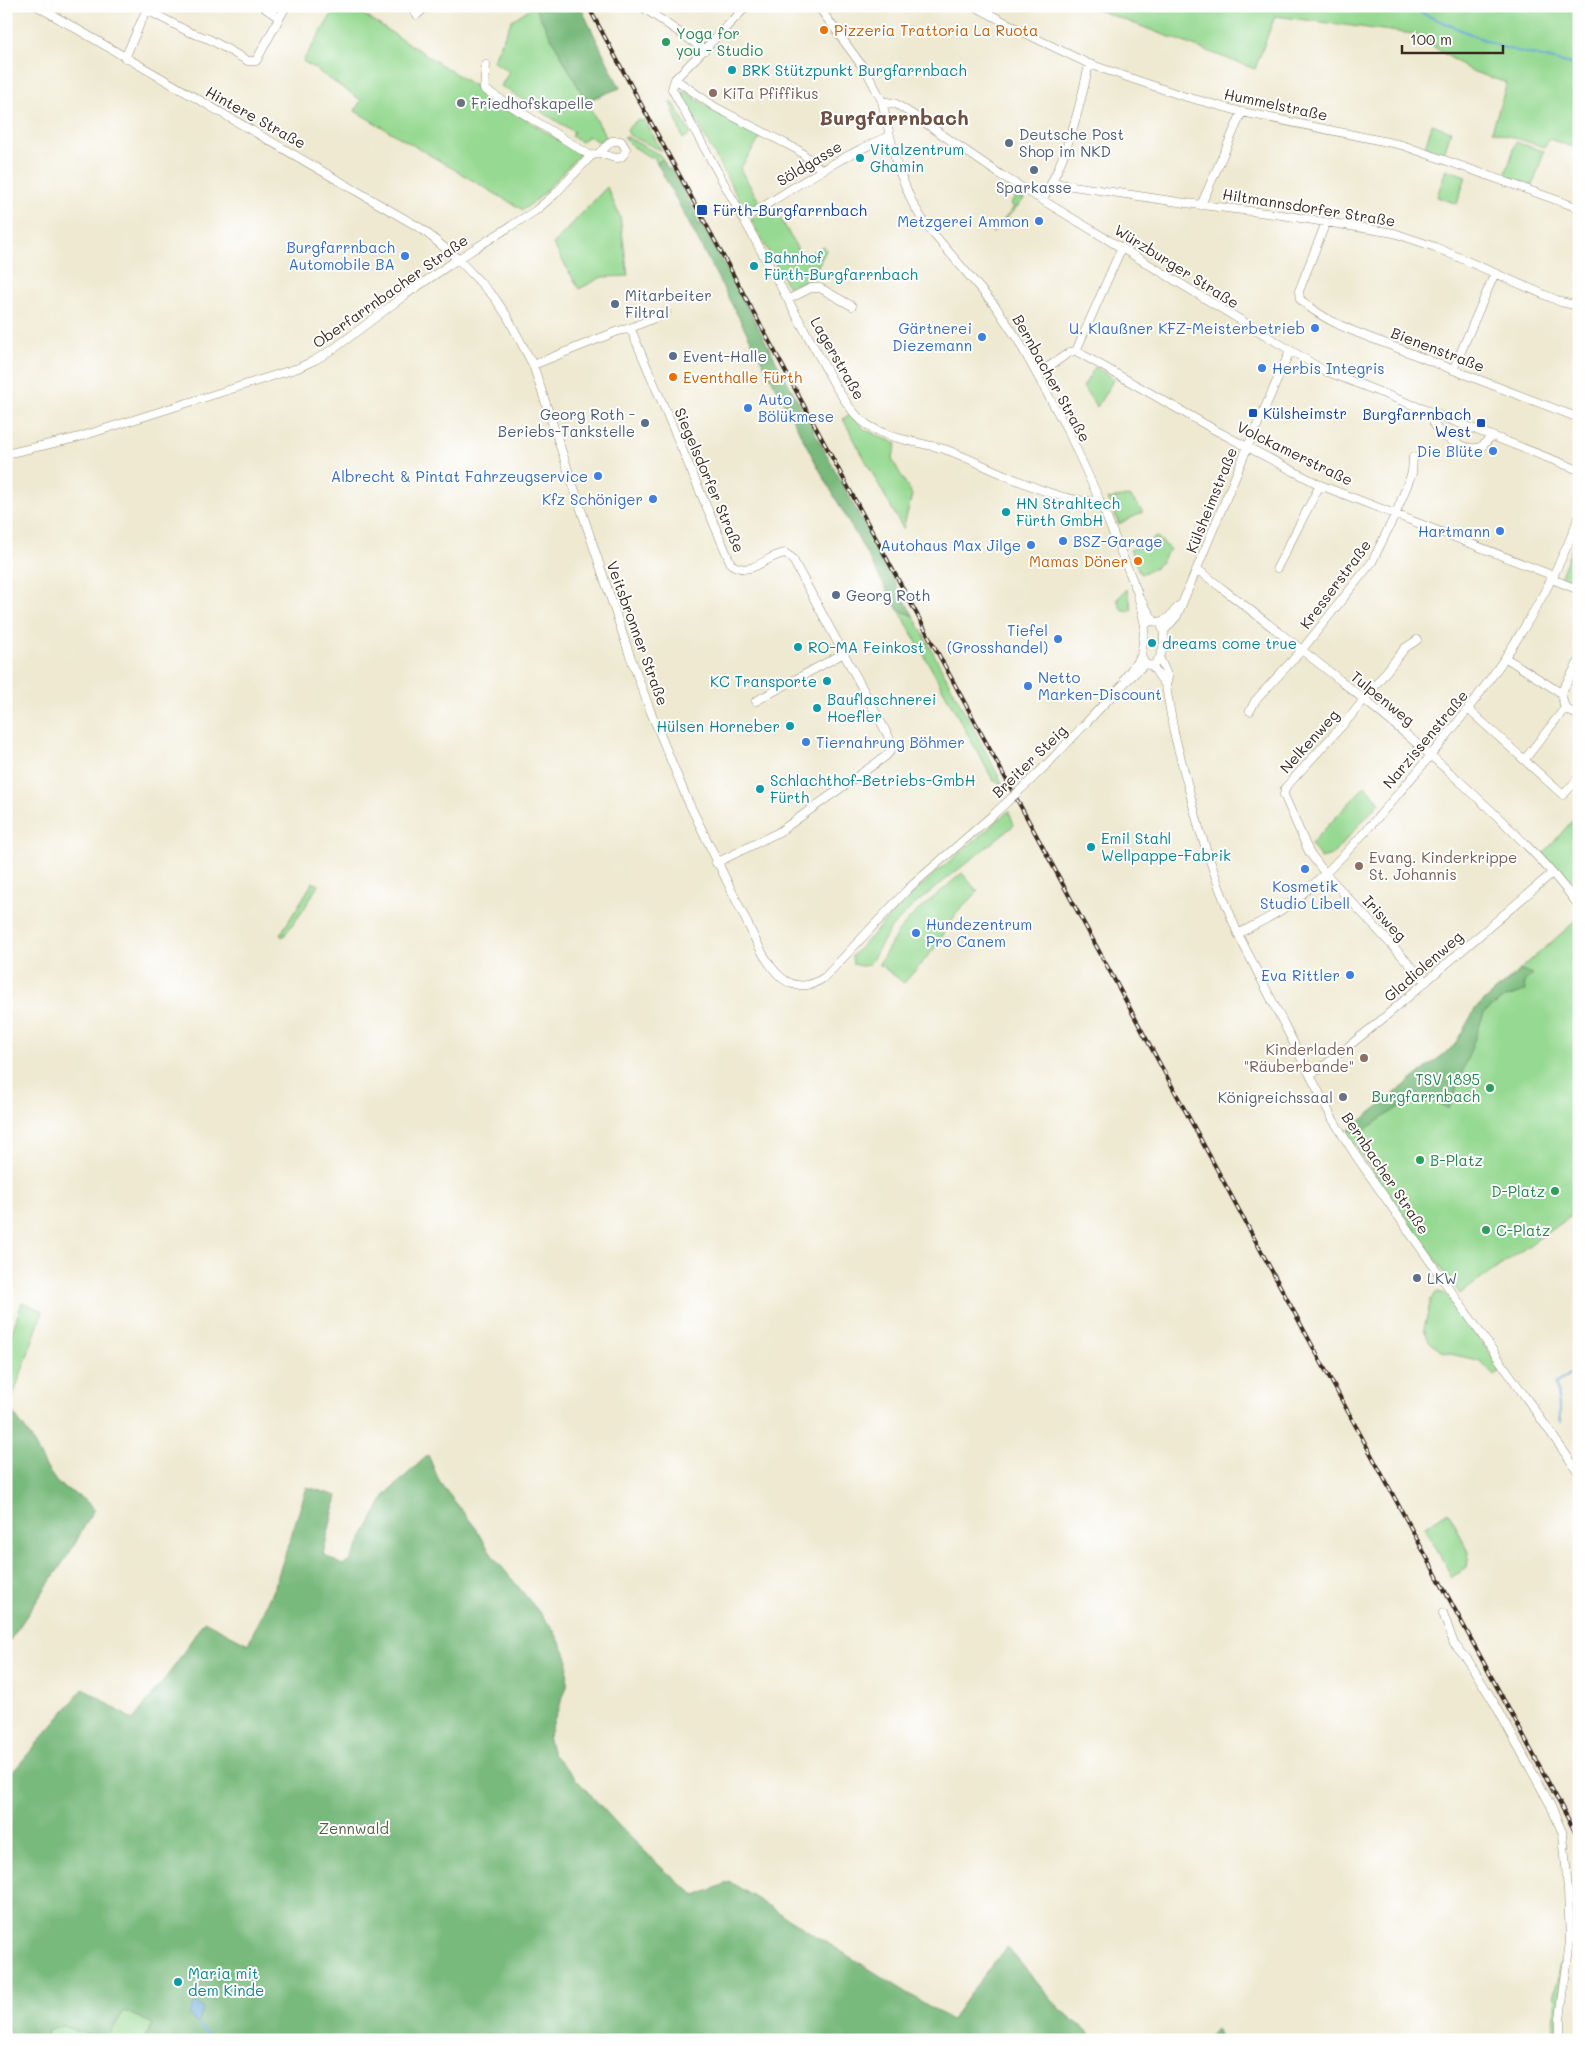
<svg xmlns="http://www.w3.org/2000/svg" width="1585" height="2046" font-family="Mali,sans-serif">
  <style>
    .green { fill: #96d992; stroke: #688258 }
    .forest { fill: #78b97c; stroke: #5a724d }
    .water { fill: #69a7db; stroke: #52687c }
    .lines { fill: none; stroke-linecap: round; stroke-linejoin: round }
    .stream { stroke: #69a7db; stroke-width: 2 }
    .minor-casing { stroke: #948a77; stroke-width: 9 }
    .minor { stroke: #fff; stroke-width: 8 }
    .rail-casing { stroke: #3b2a1e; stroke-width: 4 }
    .rail { stroke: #fff; stroke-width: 2; stroke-dasharray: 5.5; stroke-linecap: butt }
    .minor-bridge-casing { stroke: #948a77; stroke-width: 9; stroke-linecap: butt }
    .minor-bridge { stroke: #fff; stroke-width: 8 }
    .food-dot { fill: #e8710a; stroke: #fff; stroke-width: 2 }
    .leisure-dot { fill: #2e9e5b; stroke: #fff; stroke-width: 2 }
    .culture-dot { fill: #0f9aa8; stroke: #fff; stroke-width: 2 }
    .education-dot { fill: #8d6e63; stroke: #fff; stroke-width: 2 }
    .worship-dot { fill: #6b7280; stroke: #fff; stroke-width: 2 }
    .service-dot { fill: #5c6f8a; stroke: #fff; stroke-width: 2 }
    .transit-dot { fill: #1a4fb4; stroke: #fff; stroke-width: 2 }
    .shop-dot { fill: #3f7fe0; stroke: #fff; stroke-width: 2 }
    .labels { text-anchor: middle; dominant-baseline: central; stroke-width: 4; stroke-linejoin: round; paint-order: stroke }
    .food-label { font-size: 15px; fill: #c56008; stroke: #fff; text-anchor: start }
    .leisure-label { font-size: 15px; fill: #27864d; stroke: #fff; text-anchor: start }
    .culture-label { font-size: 15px; fill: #0d838f; stroke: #fff; text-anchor: start }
    .education-label { font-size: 15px; fill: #785e54; stroke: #fff; text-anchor: start }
    .worship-label { font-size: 15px; fill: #5b616d; stroke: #fff; text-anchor: start }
    .street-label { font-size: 15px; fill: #3b2a1e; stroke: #fff }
    .service-label { font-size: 15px; fill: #4e5e75; stroke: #fff; text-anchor: start }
    .transit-label { font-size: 15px; fill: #164399; stroke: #fff; text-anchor: start }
    .shop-label { font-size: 15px; fill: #366cbe; stroke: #fff; text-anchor: end }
    .park-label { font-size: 15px; fill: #565f41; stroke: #fff }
    .district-label { font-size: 20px; font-weight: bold; fill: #6d5042; stroke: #fff }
  </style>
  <rect width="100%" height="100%" fill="#fff"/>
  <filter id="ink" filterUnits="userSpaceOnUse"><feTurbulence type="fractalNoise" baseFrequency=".02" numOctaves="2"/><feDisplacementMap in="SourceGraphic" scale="10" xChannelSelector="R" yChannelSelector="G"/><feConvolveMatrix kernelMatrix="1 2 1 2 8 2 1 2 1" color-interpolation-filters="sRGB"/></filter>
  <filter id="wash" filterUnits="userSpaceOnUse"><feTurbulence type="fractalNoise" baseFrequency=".0096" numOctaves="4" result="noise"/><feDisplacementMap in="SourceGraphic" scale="20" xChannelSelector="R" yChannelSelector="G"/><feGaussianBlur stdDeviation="1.12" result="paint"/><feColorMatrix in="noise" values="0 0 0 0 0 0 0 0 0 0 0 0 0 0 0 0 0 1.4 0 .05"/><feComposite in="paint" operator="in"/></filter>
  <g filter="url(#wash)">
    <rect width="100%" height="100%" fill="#eee9d0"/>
    <path class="green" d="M337,6H350L580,154L539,198L523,210L355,111L361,100L303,61Z
      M534,6L606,137L599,142L588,136L581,142L571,136L574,132L501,86L509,72L493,61L512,20Z
      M1087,6H1579V149L1549,139L1545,147L1492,131L1507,83L1471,71L1414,34L1275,16L1255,69Z
      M685,91L708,107L762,135L740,169L760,203L746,212L683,97V92Z
      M670,102L674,104L691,134L683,139Z
      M637,120L645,121L662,151L629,135L627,129Z
      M1432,124L1451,131L1444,153L1425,147Z
      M625,136L660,155L663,159L657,163L654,157L651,158L631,145L624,137Z
      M1516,142L1544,151L1533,185L1505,176Z
      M1446,169L1466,176L1457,204L1437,197Z
      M607,187L620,217L628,276L602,277L579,289L553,244Z
      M1018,195L1024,199L992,234L1014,207L1010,204Z
      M773,205L802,257L824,246L826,250L811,279L788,287L751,220Z
      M1095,367L1114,379L1097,407L1083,387Z
      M851,413L864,429L897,444L892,459L912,495L903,529L843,419Z
      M1130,496L1143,512L1119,524L1108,499Z
      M1579,531V586L1560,578Z
      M1157,537L1170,549L1156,568L1140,574L1130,550Z
      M1127,589L1132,609L1127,611L1121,609L1117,599Z
      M899,610L913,615L1004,786L993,780Z
      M1365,786L1380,802L1332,855L1321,858L1311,844Z
      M1009,811L1014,825L914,905L891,928L869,965L861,966L853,964L852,956L890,916L932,876Z
      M1579,813V899L1543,854Z
      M962,873L978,892L956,914L935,948L904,983L879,964L898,932L913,915Z
      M313,882L318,885L302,912L283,937L280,935Z
      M1579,918V1210L1460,1294L1346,1133L1454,1046L1476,1008Z
      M1437,1292L1443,1293L1451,1300L1500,1367V1373L1494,1376L1481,1361L1442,1352L1429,1341L1424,1329L1431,1299Z
      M22,1302L43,1311L9,1408L6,1403V1351Z
      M1448,1511L1469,1552L1467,1568L1452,1577L1424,1527Z
      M1562,1960L1565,1962L1555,2040H1547L1553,2027L1555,1990L1559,1978V1966Z
      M124,2011L153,2024L143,2040H106Z
      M63,2025L100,2040H45L48,2030Z"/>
    <path class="forest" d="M534,6H580L620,88L586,101Z
      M663,159L668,169H672L698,217L696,218L699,224L702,223L913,615L898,610L818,467L657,163Z
      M1522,970L1533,974L1524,982L1525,991L1504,998L1484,1013L1449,1109L1419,1094L1358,1134L1349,1130L1454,1046L1476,1008Z
      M6,1403L30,1436L46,1467L57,1483L86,1501L94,1509L72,1549L6,1646Z
      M428,1455L440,1483L475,1527L492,1555L553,1629L568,1658L567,1686L548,1737L553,1754L620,1827L666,1872L696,1896L730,1882L951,2020L974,1988L1007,1947L1056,2005L1097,2040H143L153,2024L124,2011L106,2040H100L63,2025L48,2030L45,2040H20L11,2037L6,2026V1780L84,1688L133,1720L173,1668L204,1621L248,1644L275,1585L307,1487L337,1496L323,1554L342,1565L350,1561L386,1494Z
      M1216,2029L1223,2040H1204Z"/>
    <path class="water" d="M195,2003L203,2008L198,2025L189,2015Z"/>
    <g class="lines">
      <path class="stream" d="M1405,6L1501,47L1579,66
        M1561,1421L1556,1384L1579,1368
        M198,2025L213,2040"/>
    </g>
  </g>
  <g filter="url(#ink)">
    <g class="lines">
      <defs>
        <path id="minor" d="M37,6L422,229L458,259L494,297L507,316L533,365L629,653L650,710L687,799L755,939C769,967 789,1002 825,977L909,888L995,813
          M262,6L279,18
          M409,6L417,15L426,6
          M641,6L705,50
          M747,6L675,79L672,89L836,387C846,402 855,418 871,427C893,440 920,442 944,449C978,460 1068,511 1099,499
          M818,6L868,74L882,101L897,166L912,202L925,224L996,307L1018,340L1069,433L1099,499L1137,591L1145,625
          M974,6L1037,39L1089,64L1183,96L1242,112L1402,145L1579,208
          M147,10L189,32L209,39L248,61H256L286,6
          M125,58L148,6
          M486,65L484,89L591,156
          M675,79L715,107L798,150L822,170
          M882,101L896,104L918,118L1001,175L1323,370L1579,470
          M1053,183L1178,202L1282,215L1394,233L1435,247L1561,302L1579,306
          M1042,200C1066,161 1080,108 1089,64
          M1201,205L1242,112
          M745,218C792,189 838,157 890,136
          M1326,222L1299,291L1300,299C1325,324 1372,338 1405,351C1463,374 1521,396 1579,418
          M789,299L811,288H820L852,306
          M628,329L666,313
          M1076,351L1122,247
          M533,365L618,331L628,329L632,332L731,564C752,578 763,557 785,553L792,558L891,741V750L886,756L779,832L716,863
          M1453,370L1495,273
          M1038,374L1070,352L1076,351L1215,430L1320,485L1554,576
          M1433,415C1430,432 1461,450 1476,448C1483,448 1487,441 1491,436
          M6,454L76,438L298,368L315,360L335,348L405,295L458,259L535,211L554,195L591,156L599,153L612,141H621L626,149C622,165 610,155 599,153
          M1277,568L1320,485
          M1197,569C1289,640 1382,710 1467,788C1506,824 1548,864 1579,906
          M1552,579L1579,590
          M1141,600L1154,621
          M1150,621L1159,622C1168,632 1164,659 1152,666L1145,664L1141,656L1145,625Z
          M1159,622L1167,619L1180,605
          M1164,631L1177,616L1248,446L1290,351
          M1417,640L1405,648L1350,717L1285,788L1284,795L1309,852L1325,873L1426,982
          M1506,658L1561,693
          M1160,659L1168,677L1166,686
          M1152,666L1166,686L1174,733L1199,828L1219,887L1238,934L1332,1118L1358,1159L1579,1473
          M1125,678L1141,656
          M756,701L844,653
          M1565,708L1579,716
          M1469,710L1563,795L1579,778
          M1250,711L1255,701L1301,651L1372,562L1396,513L1412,473L1413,457
          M1525,759L1565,708L1561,693L1579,661
          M1032,779C1071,742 1105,699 1145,664
          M1238,934C1254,925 1272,917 1287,906C1331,873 1368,829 1403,788C1475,705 1540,620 1579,517
          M1310,1074L1320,1069L1380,1021L1551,874
          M1443,1613L1454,1644L1468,1660L1496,1706L1550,1804L1563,1834L1568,1890L1570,1940L1560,2019V2040"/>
      </defs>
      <use href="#minor" class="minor-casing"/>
      <use href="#minor" class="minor"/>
      <defs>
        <path id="rail" d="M588,6L1579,1839"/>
      </defs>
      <use href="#rail" class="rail-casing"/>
      <use href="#rail" class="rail"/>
      <defs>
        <path id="minor-bridge" d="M995,813L1032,779"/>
      </defs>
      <use href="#minor-bridge" class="minor-bridge-casing"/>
      <use href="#minor-bridge" class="minor-bridge"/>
    </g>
  </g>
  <g class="food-dot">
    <circle cx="824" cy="30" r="5"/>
    <circle cx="673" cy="377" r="5"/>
    <circle cx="1138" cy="561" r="5"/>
  </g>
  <g class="leisure-dot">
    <circle cx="666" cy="42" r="5"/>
    <circle cx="1490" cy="1088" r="5"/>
    <circle cx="1420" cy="1160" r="5"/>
    <circle cx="1555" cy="1191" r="5"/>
    <circle cx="1486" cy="1230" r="5"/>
  </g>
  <g class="culture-dot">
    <circle cx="732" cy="70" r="5"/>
    <circle cx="860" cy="158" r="5"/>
    <circle cx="754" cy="266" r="5"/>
    <circle cx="1006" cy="512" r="5"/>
    <circle cx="1152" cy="643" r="5"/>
    <circle cx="798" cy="647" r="5"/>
    <circle cx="827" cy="681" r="5"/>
    <circle cx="817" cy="708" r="5"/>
    <circle cx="790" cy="726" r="5"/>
    <circle cx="760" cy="789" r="5"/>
    <circle cx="1091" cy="847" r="5"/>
    <circle cx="178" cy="1982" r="5"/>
  </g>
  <g class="education-dot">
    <circle cx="713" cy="93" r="5"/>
    <circle cx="1359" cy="866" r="5"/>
    <circle cx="1364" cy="1058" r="5"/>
  </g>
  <g class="worship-dot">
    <circle cx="461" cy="103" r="5"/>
    <circle cx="1343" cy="1097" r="5"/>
  </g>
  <g class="service-dot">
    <circle cx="1009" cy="143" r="5"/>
    <circle cx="1034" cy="170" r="5"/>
    <circle cx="615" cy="304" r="5"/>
    <circle cx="673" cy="356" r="5"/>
    <circle cx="645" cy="423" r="5"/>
    <circle cx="836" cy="595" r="5"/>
    <circle cx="1417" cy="1278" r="5"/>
  </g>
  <g class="transit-dot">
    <rect x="696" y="204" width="12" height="12" rx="2.5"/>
    <rect x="1248" y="408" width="10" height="10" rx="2.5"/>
    <rect x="1476" y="418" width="10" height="10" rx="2.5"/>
  </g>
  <g class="shop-dot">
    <circle cx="1039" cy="221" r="5"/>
    <circle cx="405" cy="256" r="5"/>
    <circle cx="1315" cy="328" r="5"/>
    <circle cx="982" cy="337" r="5"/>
    <circle cx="1262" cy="368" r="5"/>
    <circle cx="748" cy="408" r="5"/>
    <circle cx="1493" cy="451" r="5"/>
    <circle cx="598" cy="476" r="5"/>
    <circle cx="653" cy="499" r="5"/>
    <circle cx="1500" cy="531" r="5"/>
    <circle cx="1063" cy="541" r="5"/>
    <circle cx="1031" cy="545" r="5"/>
    <circle cx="1058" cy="639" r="5"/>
    <circle cx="1028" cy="686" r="5"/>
    <circle cx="806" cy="742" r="5"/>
    <circle cx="1305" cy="869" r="5"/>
    <circle cx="916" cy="933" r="5"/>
    <circle cx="1350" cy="975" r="5"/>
  </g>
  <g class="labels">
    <g class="food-label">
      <text x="834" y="30">Pizzeria Trattoria La Ruota</text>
      <text x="683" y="377">Eventhalle Fürth</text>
      <text x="1128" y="561" text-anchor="end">Mamas Döner</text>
    </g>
    <g class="leisure-label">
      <text x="676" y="33">Yoga for<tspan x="676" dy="17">you - Studio</tspan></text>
      <text x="1480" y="1079" text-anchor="end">TSV 1895<tspan x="1480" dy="17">Burgfarrnbach</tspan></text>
      <text x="1430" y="1160">B-Platz</text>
      <text x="1545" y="1191" text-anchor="end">D-Platz</text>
      <text x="1496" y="1230">C-Platz</text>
    </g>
    <g class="culture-label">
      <text x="742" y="70">BRK Stützpunkt Burgfarrnbach</text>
      <text x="870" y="149">Vitalzentrum<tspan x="870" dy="17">Ghamin</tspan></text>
      <text x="764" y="257">Bahnhof<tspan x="764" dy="17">Fürth-Burgfarrnbach</tspan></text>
      <text x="1016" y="503">HN Strahltech<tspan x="1016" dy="17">Fürth GmbH</tspan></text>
      <text x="1162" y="643">dreams come true</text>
      <text x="808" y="647">RO-MA Feinkost</text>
      <text x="817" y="681" text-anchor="end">KC Transporte</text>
      <text x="827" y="699">Bauflaschnerei<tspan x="827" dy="17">Hoefler</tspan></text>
      <text x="780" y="726" text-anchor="end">Hülsen Horneber</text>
      <text x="770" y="780">Schlachthof-Betriebs-GmbH<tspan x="770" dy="17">Fürth</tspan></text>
      <text x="1101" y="838">Emil Stahl<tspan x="1101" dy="17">Wellpappe-Fabrik</tspan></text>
      <text x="188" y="1973">Maria mit<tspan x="188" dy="17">dem Kinde</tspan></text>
    </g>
    <g class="education-label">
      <text x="723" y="93">KiTa Pfiffikus</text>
      <text x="1369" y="857">Evang. Kinderkrippe<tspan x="1369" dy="17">St. Johannis</tspan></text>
      <text x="1354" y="1049" text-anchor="end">Kinderladen<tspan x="1354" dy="17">"Räuberbande"</tspan></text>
    </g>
    <g class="worship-label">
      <text x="471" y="103">Friedhofskapelle</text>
      <text x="1333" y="1097" text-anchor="end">Königreichssaal</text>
    </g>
    <g class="street-label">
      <text transform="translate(1276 104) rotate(12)">Hummelstraße</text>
      <text transform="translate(256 117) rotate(29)">Hintere Straße</text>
      <text transform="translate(809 163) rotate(-31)">Söldgasse</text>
      <text transform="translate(1309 207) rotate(9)">Hiltmannsdorfer Straße</text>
      <text transform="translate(1177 266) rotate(32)">Würzburger Straße</text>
      <text transform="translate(390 291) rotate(-35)">Oberfarrnbacher Straße</text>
      <text transform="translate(1438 349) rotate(21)">Bienenstraße</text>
      <text transform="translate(838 358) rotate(60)">Lagerstraße</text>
      <text transform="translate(1052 378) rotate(61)">Bernbacher Straße</text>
      <text transform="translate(1295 453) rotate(26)">Volckamerstraße</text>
      <text transform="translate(710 480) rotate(67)">Siegelsdorfer Straße</text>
      <text transform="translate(1211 500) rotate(-68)">Külsheimstraße</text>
      <text transform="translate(1335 584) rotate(-53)">Kresserstraße</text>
      <text transform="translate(638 633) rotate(70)">Veitsbronner Straße</text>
      <text transform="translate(1383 698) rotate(39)">Tulpenweg</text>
      <text transform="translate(1425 739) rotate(-50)">Narzissenstraße</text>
      <text transform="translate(1309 741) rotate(-48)">Nelkenweg</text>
      <text transform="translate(1029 761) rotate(-44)">Breiter Steig</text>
      <text transform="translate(1385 918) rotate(47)">Irisweg</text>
      <text transform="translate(1423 966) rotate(-41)">Gladiolenweg</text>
      <text transform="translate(1386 1173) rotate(56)">Bernbacher Straße</text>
    </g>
    <g class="service-label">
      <text x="1019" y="134">Deutsche Post<tspan x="1019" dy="17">Shop im NKD</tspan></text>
      <text x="1034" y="187" text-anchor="middle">Sparkasse</text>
      <text x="625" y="295">Mitarbeiter<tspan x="625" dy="17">Filtral</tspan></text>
      <text x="683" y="356">Event-Halle</text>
      <text x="635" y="414" text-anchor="end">Georg Roth -<tspan x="635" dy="17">Beriebs-Tankstelle</tspan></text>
      <text x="846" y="595">Georg Roth</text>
      <text x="1427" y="1278">LKW</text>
    </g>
    <g class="transit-label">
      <text x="713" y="210">Fürth-Burgfarrnbach</text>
      <text x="1263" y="413">Külsheimstr</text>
      <text x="1471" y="414" text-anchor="end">Burgfarrnbach<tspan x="1471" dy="17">West</tspan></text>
    </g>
    <g class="shop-label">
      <text x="1029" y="221">Metzgerei Ammon</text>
      <text x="395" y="247">Burgfarrnbach<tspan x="395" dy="17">Automobile BA</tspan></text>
      <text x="972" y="328">Gärtnerei<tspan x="972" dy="17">Diezemann</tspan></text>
      <text x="1305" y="328">U. Klaußner KFZ-Meisterbetrieb</text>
      <text x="1272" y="368" text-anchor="start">Herbis Integris</text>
      <text x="758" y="399" text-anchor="start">Auto<tspan x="758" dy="17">Bölükmese</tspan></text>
      <text x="1483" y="451">Die Blüte</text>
      <text x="588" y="476">Albrecht &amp; Pintat Fahrzeugservice</text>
      <text x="643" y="499">Kfz Schöniger</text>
      <text x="1490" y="531">Hartmann</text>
      <text x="1073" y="541" text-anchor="start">BSZ-Garage</text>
      <text x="1021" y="545">Autohaus Max Jilge</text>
      <text x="1048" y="630">Tiefel<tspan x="1048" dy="17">(Grosshandel)</tspan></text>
      <text x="1038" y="677" text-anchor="start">Netto<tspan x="1038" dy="17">Marken-Discount</tspan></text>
      <text x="816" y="742" text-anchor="start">Tiernahrung Böhmer</text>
      <text x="1305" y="886" text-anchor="middle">Kosmetik<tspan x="1305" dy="17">Studio Libell</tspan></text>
      <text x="926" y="924" text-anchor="start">Hundezentrum<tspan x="926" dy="17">Pro Canem</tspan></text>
      <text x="1340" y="975">Eva Rittler</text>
    </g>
    <g class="park-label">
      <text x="354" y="1828">Zennwald</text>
    </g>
    <g class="district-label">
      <text x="894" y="117">Burgfarrnbach</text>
    </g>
  </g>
  <rect width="1585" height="2046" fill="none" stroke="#fff" stroke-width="25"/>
  <path d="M1402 45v8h101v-8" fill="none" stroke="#3b2a1e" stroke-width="2.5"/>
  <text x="1410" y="45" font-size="15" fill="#3b2a1e" stroke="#ffffff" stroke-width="4" paint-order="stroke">100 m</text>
</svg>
